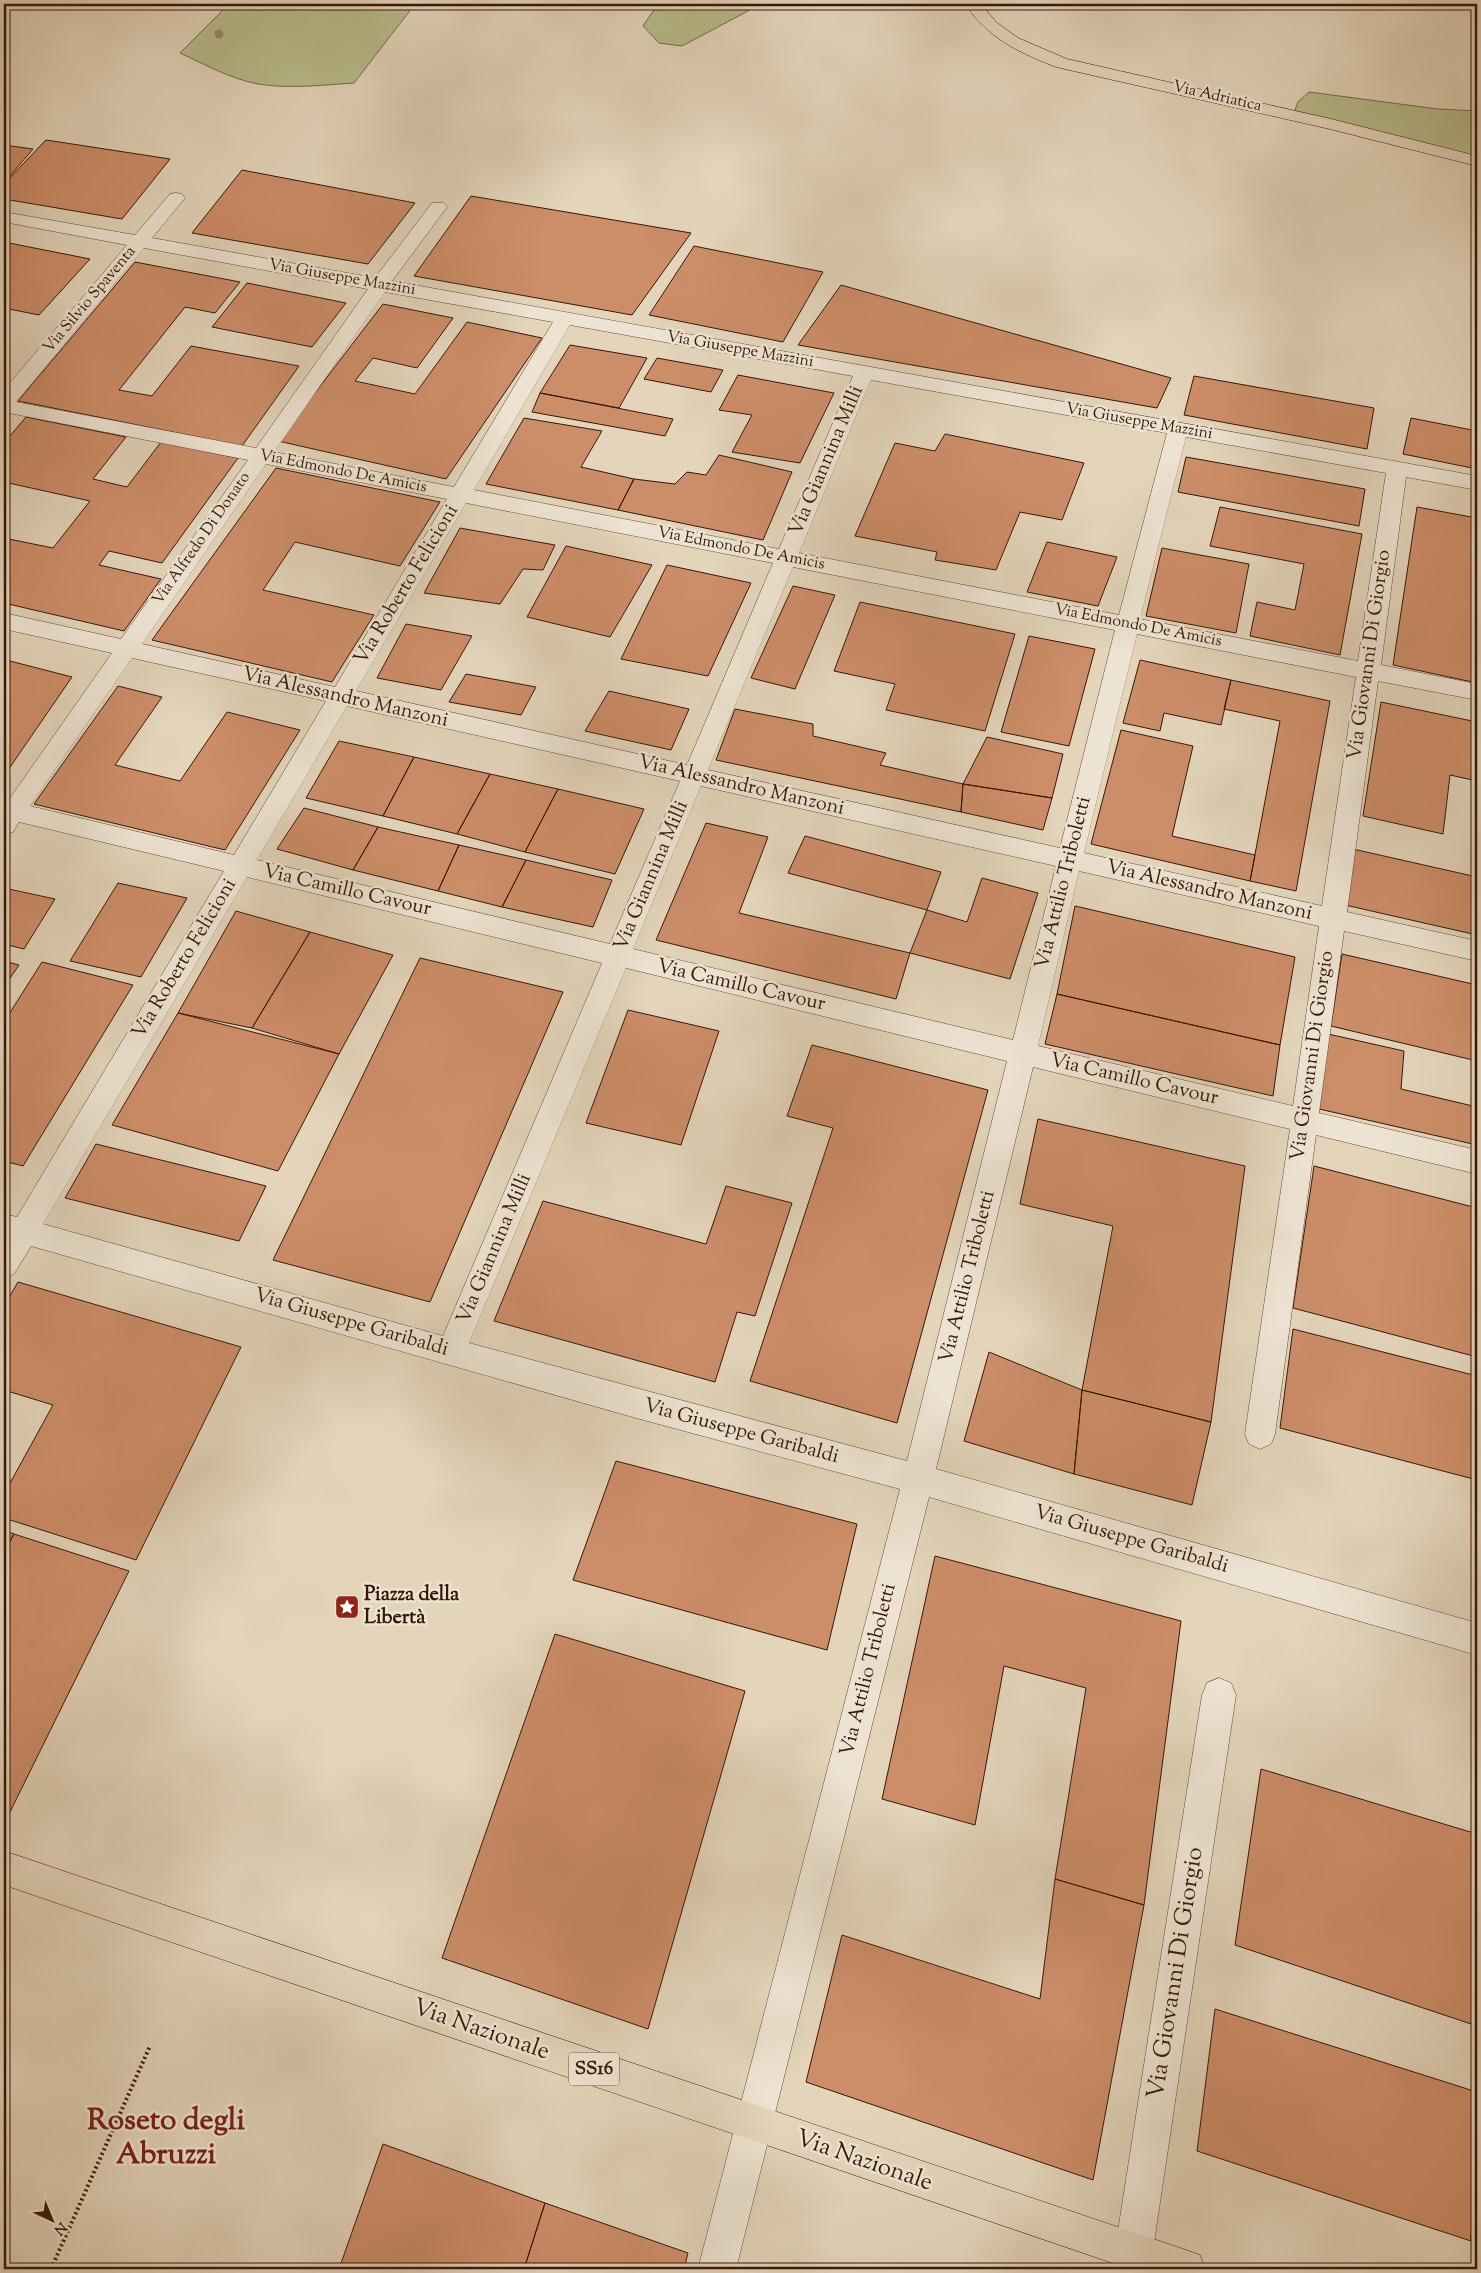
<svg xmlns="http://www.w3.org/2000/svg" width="1481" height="2273" font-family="'Sorts Mill Goudy',serif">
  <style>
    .green { fill: #b8bb8c; stroke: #78694a }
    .building { fill: #cc8d69; stroke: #381708 }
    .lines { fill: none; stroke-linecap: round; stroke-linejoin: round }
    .minor-casing { stroke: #634634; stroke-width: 1 }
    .major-casing { stroke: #381708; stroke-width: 1 }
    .path { stroke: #381708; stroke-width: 4; stroke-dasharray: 2 3; stroke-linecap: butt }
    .minor { fill: #ede3d2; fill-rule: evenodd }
    .major { fill: #e3d4ba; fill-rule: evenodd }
    .tree { fill: #9a876e }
    .labels { text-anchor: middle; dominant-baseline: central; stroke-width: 5; stroke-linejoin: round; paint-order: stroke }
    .far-street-label { font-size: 16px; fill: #381708; stroke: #ede3d2 }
    .shield { fill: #ede3d2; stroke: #6e5445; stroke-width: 1 }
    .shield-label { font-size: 19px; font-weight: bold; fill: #381708 }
    .street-label { font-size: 20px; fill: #381708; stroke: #ede3d2 }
    .poi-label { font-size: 20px; font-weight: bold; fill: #381708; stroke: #ede3d2; text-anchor: start }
    .near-street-label { font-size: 24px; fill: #381708; stroke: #ede3d2 }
    .near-district-label { font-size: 30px; font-weight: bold; fill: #7a1f14; stroke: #ede3d2 }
  </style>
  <rect width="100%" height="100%" fill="#e3d4ba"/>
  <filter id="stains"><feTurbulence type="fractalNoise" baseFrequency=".004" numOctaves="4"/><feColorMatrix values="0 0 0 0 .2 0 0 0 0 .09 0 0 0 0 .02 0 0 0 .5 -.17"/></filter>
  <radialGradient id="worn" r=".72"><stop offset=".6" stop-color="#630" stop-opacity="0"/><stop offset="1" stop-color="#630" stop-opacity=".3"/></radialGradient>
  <path class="green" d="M229,4H415L354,83C323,85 289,89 258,84C231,79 204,64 180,53Z
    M658,4H755L748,11L682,46L659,43L643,26Z
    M1309,92L1438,109L1477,111V159L1304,115L1295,110L1298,102Z"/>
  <path class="building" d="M46,140L170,159L122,219L4,199V184Z
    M4,145L33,149L4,183Z
    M242,170L415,203L368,264L192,233Z
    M471,196L691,233L632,315L414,276Z
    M4,242L90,259L39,315L4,308Z
    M694,246L823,272L783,342L649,315Z
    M135,262L240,282L215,313L185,307L119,390L152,396L191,346L299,366L242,446L18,401Z
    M247,283L346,303L312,347L212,327Z
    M841,285L1171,378L1157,408L798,345Z
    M383,304L453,318L417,368L373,358L355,381L415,394L467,322L542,338L446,479L278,441Z
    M570,345L647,358L619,408L540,393Z
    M657,358L723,370L711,392L644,379Z
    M738,375L834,393L800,463L732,452L752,415L719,410Z
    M1194,376L1374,408L1367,449L1184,415Z
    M540,393L673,419L665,436L532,412Z
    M26,417L126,437L93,479L127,487L161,442L238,458L162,563L109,551L99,565L161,579L124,631L4,603V538L53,548L90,501L4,482V443Z
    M524,418L602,431L581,467L634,479L618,510L486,484Z
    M1411,418L1477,431V469L1403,454Z
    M945,434L1084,463L1062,520L1020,512L996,570L935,560L937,552L855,536L895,443L935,451Z
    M719,455L792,472L763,540L618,510L634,479L675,484L687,472L706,475Z
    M1186,457L1365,489L1359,526L1178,492Z
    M276,468L440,502L400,566L295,542L263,590L374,615L332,682L152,640Z
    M1220,507L1362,534L1340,655L1250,636L1257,602L1295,610L1304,564L1210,546Z
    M1417,507L1477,518V683L1393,665Z
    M460,528L555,545L543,570L523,569L500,604L424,593Z
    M1047,542L1117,557L1098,606L1027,592Z
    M566,546L652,565L610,637L527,617Z
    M1162,548L1249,564L1236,633L1146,616Z
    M667,565L751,583L708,676L621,659Z
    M793,586L835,595L795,689L751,678Z
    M860,602L1015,634L985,731L886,710L895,684L834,671Z
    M406,624L472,636L441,690L377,678Z
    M1029,636L1095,649L1069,746L1001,732Z
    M1140,660L1231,680L1221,725L1164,713L1160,731L1123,723Z
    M10,661L72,677L4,776V669Z
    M466,674L536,687L521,715L449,702Z
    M1231,680L1330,701L1296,891L1250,881L1280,721L1224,709Z
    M118,686L162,697L115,765L180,781L227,712L300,730L225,850L34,804Z
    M609,691L689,709L671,750L585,731Z
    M1381,702L1477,722V781L1450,775L1443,834L1363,816Z
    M735,709L813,724V736L886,753L880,765L963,784L961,812L716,760Z
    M1121,730L1193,746L1172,836L1255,855L1250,881L1091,844Z
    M987,737L1063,754L1052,798L963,784Z
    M339,741L414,757L383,816L306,798Z
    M414,757L490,774L457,834L383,816Z
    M490,774L558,789L525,852L457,834Z
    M963,784L1052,798L1043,830L961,812Z
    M558,789L644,809L615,874L525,852Z
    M304,808L378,827L353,870L277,849Z
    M706,823L768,837L739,913L910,953L896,999L656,940Z
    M378,827L459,845L438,891L353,870Z
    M805,836L941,872L927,910L788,873Z
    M459,845L526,860L502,907L438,891Z
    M1353,849L1477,877V935L1345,905Z
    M526,860L612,880L593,927L502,907Z
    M982,878L1038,893L1010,979L910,953L927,910L967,922Z
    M118,883L187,898L141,977L70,961Z
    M4,888L55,899L24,949L4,944Z
    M1075,906L1295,957L1280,1045L1057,994Z
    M236,911L310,932L252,1028L178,1013Z
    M310,932L393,955L339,1054L252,1028Z
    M1342,954L1477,985V1061L1331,1026Z
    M420,958L563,992L430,1302L273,1260Z
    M4,961L19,965L4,987Z
    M42,962L133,985L23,1166L4,1161V1022Z
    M1057,994L1280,1045L1273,1096L1045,1044Z
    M628,1010L719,1031L681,1145L586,1123Z
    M178,1013L339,1054L278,1171L112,1125Z
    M1328,1034L1404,1051L1401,1089L1477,1107V1145L1319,1109Z
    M812,1045L988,1090L897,1423L750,1381L833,1128L787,1116Z
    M1038,1119L1245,1166L1211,1422L1082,1390L1113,1226L1020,1204Z
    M96,1144L266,1186L239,1241L65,1198Z
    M1314,1166L1477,1208V1357L1293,1308Z
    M726,1186L792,1203L755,1316L737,1312L715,1382L494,1321L543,1201L706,1244Z
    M18,1282L241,1347L136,1560L4,1518V1494L53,1405L4,1390V1306Z
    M1293,1329L1477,1376V1480L1280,1428Z
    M989,1352L1082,1390L1074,1474L964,1441Z
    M1082,1390L1211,1422L1192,1505L1074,1474Z
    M616,1461L857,1524L827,1650L573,1580Z
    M4,1530L14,1534L4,1552Z
    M14,1534L129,1571L7,1818L4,1817V1552Z
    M935,1556L1181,1621L1144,1905L1055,1879L1086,1688L1004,1666L975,1825L882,1799Z
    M555,1634L745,1691L648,2029L442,1958Z
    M1261,1769L1477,1834V2026L1235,1945Z
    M1055,1879L1144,1905L1093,2180L806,2082L842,1935L1040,1999Z
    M1215,2009L1477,2092L1471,2241L1197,2151Z
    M1477,2128V2243L1471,2241Z
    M383,2144L545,2203L524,2269H339Z
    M545,2203L688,2253L684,2269H524Z"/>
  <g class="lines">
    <defs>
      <path id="minor" d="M176,193L182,194L185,198L152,238L375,278L432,203H444L447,207L392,281L1477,476V490L1406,477L1381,665L1477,684V700L1378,681L1347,912L1477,941V961L1344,931L1319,1113L1477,1150V1174L1316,1135L1275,1434L1271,1444L1260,1449L1249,1444L1245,1434L1290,1129L1033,1067L936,1469L1477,1623V1655L929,1497L736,2269H698L900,1489L636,1418L31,1246L14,1274L4,1278V1214L17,1217L224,871L19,822L13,832L4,834V800L8,801L112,653L4,629V613L121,639L248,460L4,412V390L127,245L4,222V212L135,235L170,194ZM144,248L368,289L256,448L16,402ZM385,292L553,322L454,487L274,452ZM570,325L853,376L779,549L474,490ZM871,380L1167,433L1119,615L799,553ZM1186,437L1386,473L1358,661L1140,619ZM266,464L447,499L335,687L142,644ZM466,503L773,563L687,765L356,691ZM793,567L1115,630L1060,848L708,770ZM1137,634L1356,677L1322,906L1084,853ZM132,658L326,701L234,855L30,806ZM347,706L680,781L610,944L257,860ZM701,786L1056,866L1013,1040L633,949ZM1079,871L1319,926L1293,1106L1038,1046ZM247,877L602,963L443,1336L43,1224ZM626,968L1007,1061L907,1461L469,1343Z
        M1219,1678L1231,1683L1236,1695L1150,2269H1112L1202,1695L1207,1683Z"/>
      <path id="major" d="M965,4H981L996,22L1018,38L1067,59L1331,119L1477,156V166L1330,129L1056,67C1018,52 989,39 965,4Z
        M4,1851L1186,2250L1200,2255L1205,2269H1130L4,1885Z"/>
    </defs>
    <use href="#minor" class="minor-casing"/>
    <use href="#major" class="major-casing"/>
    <path class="path" d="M51,2269L150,2046"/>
    <use href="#minor" class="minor"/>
    <use href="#major" class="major"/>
  </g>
  <circle class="tree" cx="219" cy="34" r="4.5"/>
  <defs>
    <symbol id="sight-square" viewBox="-11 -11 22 22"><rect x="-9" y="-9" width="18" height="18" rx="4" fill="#8f2418" stroke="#ede3d2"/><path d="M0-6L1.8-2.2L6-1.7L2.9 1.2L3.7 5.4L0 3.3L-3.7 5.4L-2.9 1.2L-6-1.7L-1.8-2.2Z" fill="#fff"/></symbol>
  </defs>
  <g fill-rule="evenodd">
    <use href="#sight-square" x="333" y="1593" width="28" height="28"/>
  </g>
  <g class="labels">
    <g class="far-street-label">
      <text transform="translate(1217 97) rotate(13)">Via Adriatica</text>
      <text transform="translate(342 278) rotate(10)">Via Giuseppe Mazzini</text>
      <text transform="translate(90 300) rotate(-50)">Via Silvio Spaventa</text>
      <text transform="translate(740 350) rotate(10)">Via Giuseppe Mazzini</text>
      <text transform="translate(1139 422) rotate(10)">Via Giuseppe Mazzini</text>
      <text transform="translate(343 472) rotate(11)">Via Edmondo De Amicis</text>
      <text transform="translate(202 539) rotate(-55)">Via Alfredo Di Donato</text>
      <text transform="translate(741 549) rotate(11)">Via Edmondo De Amicis</text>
      <text transform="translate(1138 626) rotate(11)">Via Edmondo De Amicis</text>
    </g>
    <rect class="shield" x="569" y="2052.5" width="50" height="33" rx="4"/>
    <g class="shield-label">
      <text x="594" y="2069">SS16</text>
    </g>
    <g class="street-label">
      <text transform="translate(827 461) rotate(-67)">Via Giannina Milli</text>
      <text transform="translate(407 585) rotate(-59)">Via Roberto Felicioni</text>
      <text transform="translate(1370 655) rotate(-82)">Via Giovanni Di Giorgio</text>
      <text transform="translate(345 698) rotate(13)">Via Alessandro Manzoni</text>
      <text transform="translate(741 786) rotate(13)">Via Alessandro Manzoni</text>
      <text transform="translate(652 876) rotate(-67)">Via Giannina Milli</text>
      <text transform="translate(1064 883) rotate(-76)">Via Attilio Triboletti</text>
      <text transform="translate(347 891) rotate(13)">Via Camillo Cavour</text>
      <text transform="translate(1209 891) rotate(13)">Via Alessandro Manzoni</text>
      <text transform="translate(185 959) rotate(-59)">Via Roberto Felicioni</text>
      <text transform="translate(741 986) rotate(13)">Via Camillo Cavour</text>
      <text transform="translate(1313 1056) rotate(-82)">Via Giovanni Di Giorgio</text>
      <text transform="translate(1134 1080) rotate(13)">Via Camillo Cavour</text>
      <text transform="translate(495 1249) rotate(-67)">Via Giannina Milli</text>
      <text transform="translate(968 1277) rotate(-76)">Via Attilio Triboletti</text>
      <text transform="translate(351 1323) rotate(16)">Via Giuseppe Garibaldi</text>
      <text transform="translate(741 1432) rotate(15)">Via Giuseppe Garibaldi</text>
      <text transform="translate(1131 1540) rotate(16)">Via Giuseppe Garibaldi</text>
      <text transform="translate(869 1670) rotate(-76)">Via Attilio Triboletti</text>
    </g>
    <g class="poi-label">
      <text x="364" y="1595">Piazza della<tspan x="364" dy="23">Libertà</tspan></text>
    </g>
    <g class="near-street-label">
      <text transform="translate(1176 1973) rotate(-81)">Via Giovanni Di Giorgio</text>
      <text transform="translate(481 2030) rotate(19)">Via Nazionale</text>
      <text transform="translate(864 2161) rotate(19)">Via Nazionale</text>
    </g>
    <g class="near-district-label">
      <text x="166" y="2121">Roseto degli<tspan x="166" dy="34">Abruzzi</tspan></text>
    </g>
  </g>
  <rect width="1481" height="2273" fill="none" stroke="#e3d4ba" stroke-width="20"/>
  <rect x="5" y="5" width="1471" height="2263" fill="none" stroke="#381708" stroke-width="2.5"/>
  <rect x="10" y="10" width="1461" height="2253" fill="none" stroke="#381708"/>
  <g transform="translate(52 2220) rotate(136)" stroke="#ede3d2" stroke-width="4" paint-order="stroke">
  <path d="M0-4L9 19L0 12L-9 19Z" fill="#381708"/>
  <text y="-8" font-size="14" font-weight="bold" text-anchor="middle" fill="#381708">N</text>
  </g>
  <rect width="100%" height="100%" filter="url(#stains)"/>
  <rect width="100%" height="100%" fill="url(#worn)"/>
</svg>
